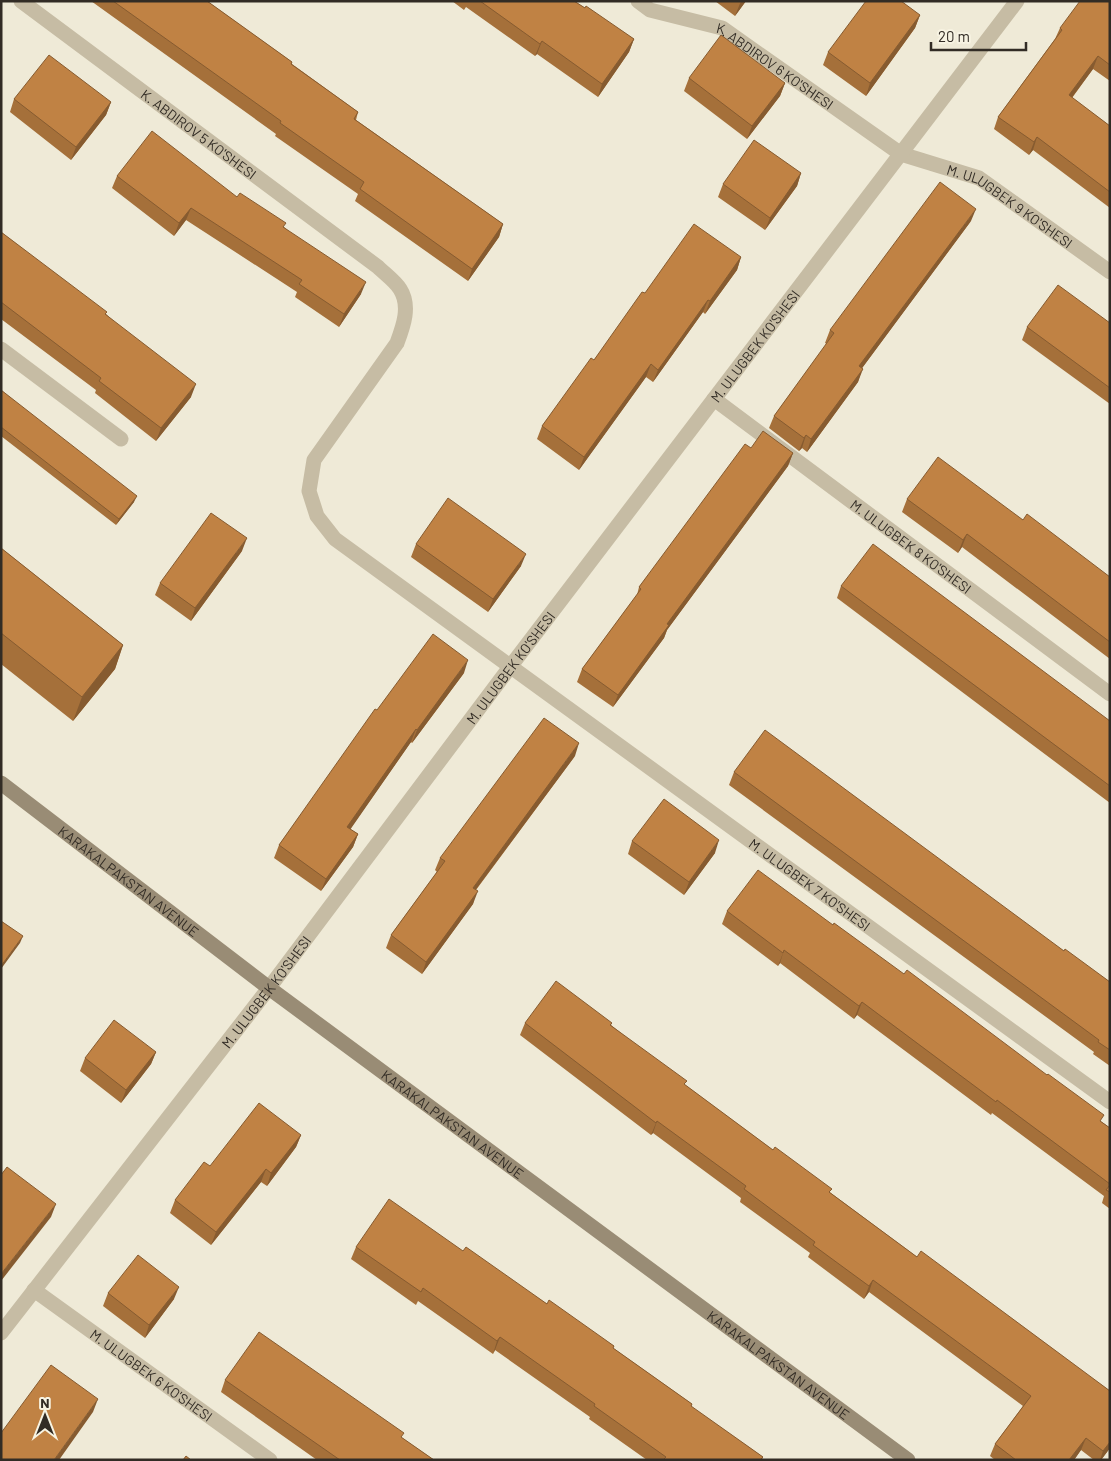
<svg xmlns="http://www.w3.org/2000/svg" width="1111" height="1461" font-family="Barlow,sans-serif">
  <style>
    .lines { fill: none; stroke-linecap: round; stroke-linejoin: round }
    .street { stroke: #c6bca4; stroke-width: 15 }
    .secondary { stroke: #998c75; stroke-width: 15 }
    .wall { fill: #a5703a }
    .shaded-wall { fill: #865b30 }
    .building { fill: #c08244; stroke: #865b30 }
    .labels { text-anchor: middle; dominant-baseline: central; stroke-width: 4; stroke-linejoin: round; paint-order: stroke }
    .street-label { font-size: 14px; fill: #322c25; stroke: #f7f3e2 }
  </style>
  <rect width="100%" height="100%" fill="#efead7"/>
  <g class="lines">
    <g class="street">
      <path id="s1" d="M21,1L378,267C385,274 395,281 400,289C411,306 403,327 397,343L314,460L309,491L317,516L335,539L1110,1102"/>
      <path id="s2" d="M638,1L650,10L722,28L901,154L979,178L1110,272"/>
      <path d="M1,349L121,439"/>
      <path id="s3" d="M714,399L1110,694"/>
      <path id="s4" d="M34,1290L270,1460"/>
      <path id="s5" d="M1,1333L269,988L510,667L1017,1"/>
    </g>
    <path class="secondary" id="s6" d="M1,783L269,988L908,1460"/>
  </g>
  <path class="wall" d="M91,1H207L292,62V64L358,112L356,120L503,224L499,237L468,281L355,201L358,194L275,136L276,134Z
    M452,1H574L634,39L629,52L598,97L537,54L535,56L466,7L464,10Z
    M715,1H746L735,16Z
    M1110,1V81L1093,69L1072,98L1110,126V208L1033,150L1029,155L994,129L998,117L1055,39L1060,28Z
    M920,15L915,28L866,96L823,65L828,52Z
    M689,78L785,83L780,96L747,139L684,91Z
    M14,99L111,102L106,115L71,160L10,112Z
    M801,173L797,186L765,230L718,197L723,184Z
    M117,176L237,197L284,227L361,294L339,327L295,297L297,292L186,220L174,236L112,188Z
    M971,221L862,368L858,382L807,452L802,448L799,451L769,428L774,416L827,344L825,343L830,330Z
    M1,232L106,314L191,397L156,441L95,393L96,390L1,319Z
    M741,257L737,270L705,314L703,312L653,382L646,377L579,470L537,439L542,426L594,360L645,293Z
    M1110,323V404L1022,340L1027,327Z
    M1,390L134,502L116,525L1,436Z
    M751,448L793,453L788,466L667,630L664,638L613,707L577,682L582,669L637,595L639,587Z
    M907,499L1023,520L1110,577V659L962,547L958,553L902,512Z
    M416,544L521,566L488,612L411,557Z
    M1,548L123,645L115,669L73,721L1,664Z
    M242,551L191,621L155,595L160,583Z
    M841,586L1110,721V803L837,598Z
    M464,673L412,743L411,742L350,829L358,834L353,847L321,891L274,858L279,845L377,710Z
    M575,756L476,890L473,904L422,974L386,948L391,935L437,872L435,870L440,858Z
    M734,772L1064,951L1110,982V1066L1093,1054L1094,1052L729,785Z
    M632,841L715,853L684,895L628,854Z
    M727,911L1102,1122L1110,1128V1209L1102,1203L1104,1196L992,1113L991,1115L857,1015L854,1019L780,963L778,966L722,924Z
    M525,1023H612L611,1025L685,1085L917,1257L1110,1391V1448L1101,1460H1094L1081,1450L1074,1460H995L990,1456L995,1444L1023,1406L869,1292L864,1299L808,1257L810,1253L740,1202L741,1198L653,1133L651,1135L520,1035Z
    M156,1052L151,1064L121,1103L80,1071L85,1058Z
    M301,1135L296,1147L267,1186L261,1182L211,1245L170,1213L175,1200L210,1166Z
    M356,1247L463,1251L614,1346L613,1348L692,1404L691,1407L763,1457L762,1460H647L589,1419L590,1417L495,1350L493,1354L418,1301L416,1305L351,1259Z
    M108,1293L174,1299L145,1338L103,1306Z
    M225,1380L402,1438L434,1460H317L221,1392Z"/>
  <path class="shaded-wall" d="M741,1H746L735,16Z
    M920,15L915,28L866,96L870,83Z
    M634,39L629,52L598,97L602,84Z
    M542,41L537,54L535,56L540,44Z
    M1098,56L1093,69L1064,108L1069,95Z
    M785,83L780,96L747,139L752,126Z
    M111,102L106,115L71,160L76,147Z
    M1037,137L1033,150L1029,155L1034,142Z
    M801,173L797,186L765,230L770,218Z
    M191,208L186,220L174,236L179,223Z
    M976,209L971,221L854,379L859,366Z
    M503,224L499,237L468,281L472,269Z
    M741,257L737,270L705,314L710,301Z
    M366,282L361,294L339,327L344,314Z
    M708,300L703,312L653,382L658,370Z
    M651,364L646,377L579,470L584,457Z
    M863,369L858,382L807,452L811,439Z
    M196,384L191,397L156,441L161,428Z
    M806,435L802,448L799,451L804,438Z
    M793,453L788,466L667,630L664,638L613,707L618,695L667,624Z
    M137,496L134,502L116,525L119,519Z
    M967,534L962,547L958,553L963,540Z
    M247,538L242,551L191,621L195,608Z
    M526,554L521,566L488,612L493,599Z
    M123,645L115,669L73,721L82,697Z
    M468,660L464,673L412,743L417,730Z
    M416,729L411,742L343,840L347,827Z
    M579,743L575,756L468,900L473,888Z
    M358,834L353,847L321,891L326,879Z
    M719,840L715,853L684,895L689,882Z
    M478,891L473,904L422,974L426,962Z
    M23,936L20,943L1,969V966Z
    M784,950L780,963L778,966L783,953Z
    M862,1002L857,1015L854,1019L859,1006Z
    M156,1052L151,1064L121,1103L126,1090Z
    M657,1121L653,1133L651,1135L656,1123Z
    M301,1135L296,1147L267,1186L271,1173Z
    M266,1169L261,1182L211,1245L216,1232Z
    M56,1204L51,1217L1,1281V1274Z
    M873,1280L869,1292L864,1299L869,1286Z
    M179,1287L174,1299L145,1338L149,1325Z
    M500,1337L495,1350L493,1354L497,1341Z
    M98,1399L93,1412L59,1460H54Z
    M1086,1438L1081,1450L1074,1460H1069Z
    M1110,1442V1448L1101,1460H1100L1103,1451Z"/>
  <path class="building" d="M113,1H207L292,62L291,64L358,112L354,119L503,224L472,269L360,189L364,182L280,123L281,121Z
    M480,1H574L585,8L586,6L634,39L602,84L542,41L540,44Z
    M866,1H901L920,15L870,83L828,52Z
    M1080,1H1110V65L1098,56L1069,95L1110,126V192L1037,137L1034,142L998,117L1062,30L1060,28Z
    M721,35L785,83L752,126L689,78Z
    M49,55L111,102L76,147L14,99Z
    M152,131L237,197L240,193L286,223L283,227L366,282L344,314L299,284L302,280L191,208L179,223L117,176Z
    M754,140L801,173L770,218L723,184Z
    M940,182L976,209L859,366L863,369L811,439L806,435L804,438L774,416L834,333L830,330Z
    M694,224L741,257L710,301L708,300L658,370L651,364L584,457L542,426L591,358L594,360L642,292L645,293Z
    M1,232L107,312L105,314L196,384L161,428L99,381L101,378L1,302Z
    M1058,285L1110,323V388L1027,327Z
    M1,390L137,496L119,519L1,427Z
    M763,431L793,453L667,624L669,625L618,695L582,669L641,589L639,587L745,444L751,448Z
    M938,457L1023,520L1027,514L1110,577V642L967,534L963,540L907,499Z
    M448,498L526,554L493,599L416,544Z
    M211,513L247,538L195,608L160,583Z
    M873,544L1110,721V786L841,586Z
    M1,548L123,645L82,697L1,633Z
    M433,634L468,660L417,730L416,729L347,827L358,834L326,879L279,845L375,709L377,710Z
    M544,718L579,743L473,888L478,891L426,962L391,935L445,861L440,858Z
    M765,730L1064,951L1065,949L1110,982V1050L1098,1042L1099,1040L734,772Z
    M664,799L719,840L689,882L632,841Z
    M758,870L833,925L834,923L904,974L907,970L1047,1075L1048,1074L1104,1115L1100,1121L1110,1128V1184L997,1100L996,1102L862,1002L859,1006L784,950L783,953L727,911Z
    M1,921L23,936L1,966Z
    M556,981L612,1023L610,1025L687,1081L684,1084L773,1150L775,1147L832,1189L829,1192L917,1257L921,1251L1110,1391V1442L1103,1451L1086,1438L1069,1460H1016L995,1444L1031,1396L873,1280L869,1286L813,1245L815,1242L744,1189L746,1186L657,1121L656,1123L525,1023Z
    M114,1020L156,1052L126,1090L85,1058Z
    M259,1103L301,1135L271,1173L266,1169L216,1232L175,1200L204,1162L210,1166Z
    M7,1167L56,1204L1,1274V1175Z
    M1110,1185V1192L1106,1190Z
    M389,1199L463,1251L466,1247L547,1304L549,1300L614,1346L613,1348L692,1404L691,1406L763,1457L761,1459L762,1460H665L664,1459L666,1457L594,1406L595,1404L500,1337L497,1341L423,1288L421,1292L356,1247Z
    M138,1255L179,1287L149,1325L108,1293Z
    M259,1332L404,1433L401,1437L434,1460H340L225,1380Z
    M51,1365L98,1399L54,1460H1V1433Z
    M186,1456L191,1460H183Z"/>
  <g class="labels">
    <g class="street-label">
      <text stroke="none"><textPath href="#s2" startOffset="154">K. ABDIROV 6 KO'SHESI</textPath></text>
      <text stroke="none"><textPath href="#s1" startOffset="222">K. ABDIROV 5 KO'SHESI</textPath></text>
      <text stroke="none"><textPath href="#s2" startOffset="430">M. ULUGBEK 9 KO'SHESI</textPath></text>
      <text stroke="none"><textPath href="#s5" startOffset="1242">M. ULUGBEK KO'SHESI</textPath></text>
      <text stroke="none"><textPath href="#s3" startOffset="246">M. ULUGBEK 8 KO'SHESI</textPath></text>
      <text stroke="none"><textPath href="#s5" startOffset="838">M. ULUGBEK KO'SHESI</textPath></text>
      <text stroke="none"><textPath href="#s6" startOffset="161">KARAKALPAKSTAN AVENUE</textPath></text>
      <text stroke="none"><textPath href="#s1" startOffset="1350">M. ULUGBEK 7 KO'SHESI</textPath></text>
      <text stroke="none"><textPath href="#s5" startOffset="432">M. ULUGBEK KO'SHESI</textPath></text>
      <text stroke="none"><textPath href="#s6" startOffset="566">KARAKALPAKSTAN AVENUE</textPath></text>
      <text stroke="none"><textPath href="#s6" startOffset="971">KARAKALPAKSTAN AVENUE</textPath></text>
      <text stroke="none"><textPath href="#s4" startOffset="145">M. ULUGBEK 6 KO'SHESI</textPath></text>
    </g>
  </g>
  <rect width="1111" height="1461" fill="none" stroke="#322c25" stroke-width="5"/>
  <g transform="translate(45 1416)" stroke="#f7f3e2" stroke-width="4" paint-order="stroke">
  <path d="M0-4L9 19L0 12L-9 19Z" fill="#322c25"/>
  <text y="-8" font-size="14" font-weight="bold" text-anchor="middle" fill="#322c25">N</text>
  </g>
  <path d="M931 42v8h95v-8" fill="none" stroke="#322c25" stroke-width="2.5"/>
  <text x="938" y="42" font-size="15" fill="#322c25" stroke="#f7f3e2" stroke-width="4" paint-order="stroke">20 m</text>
</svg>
